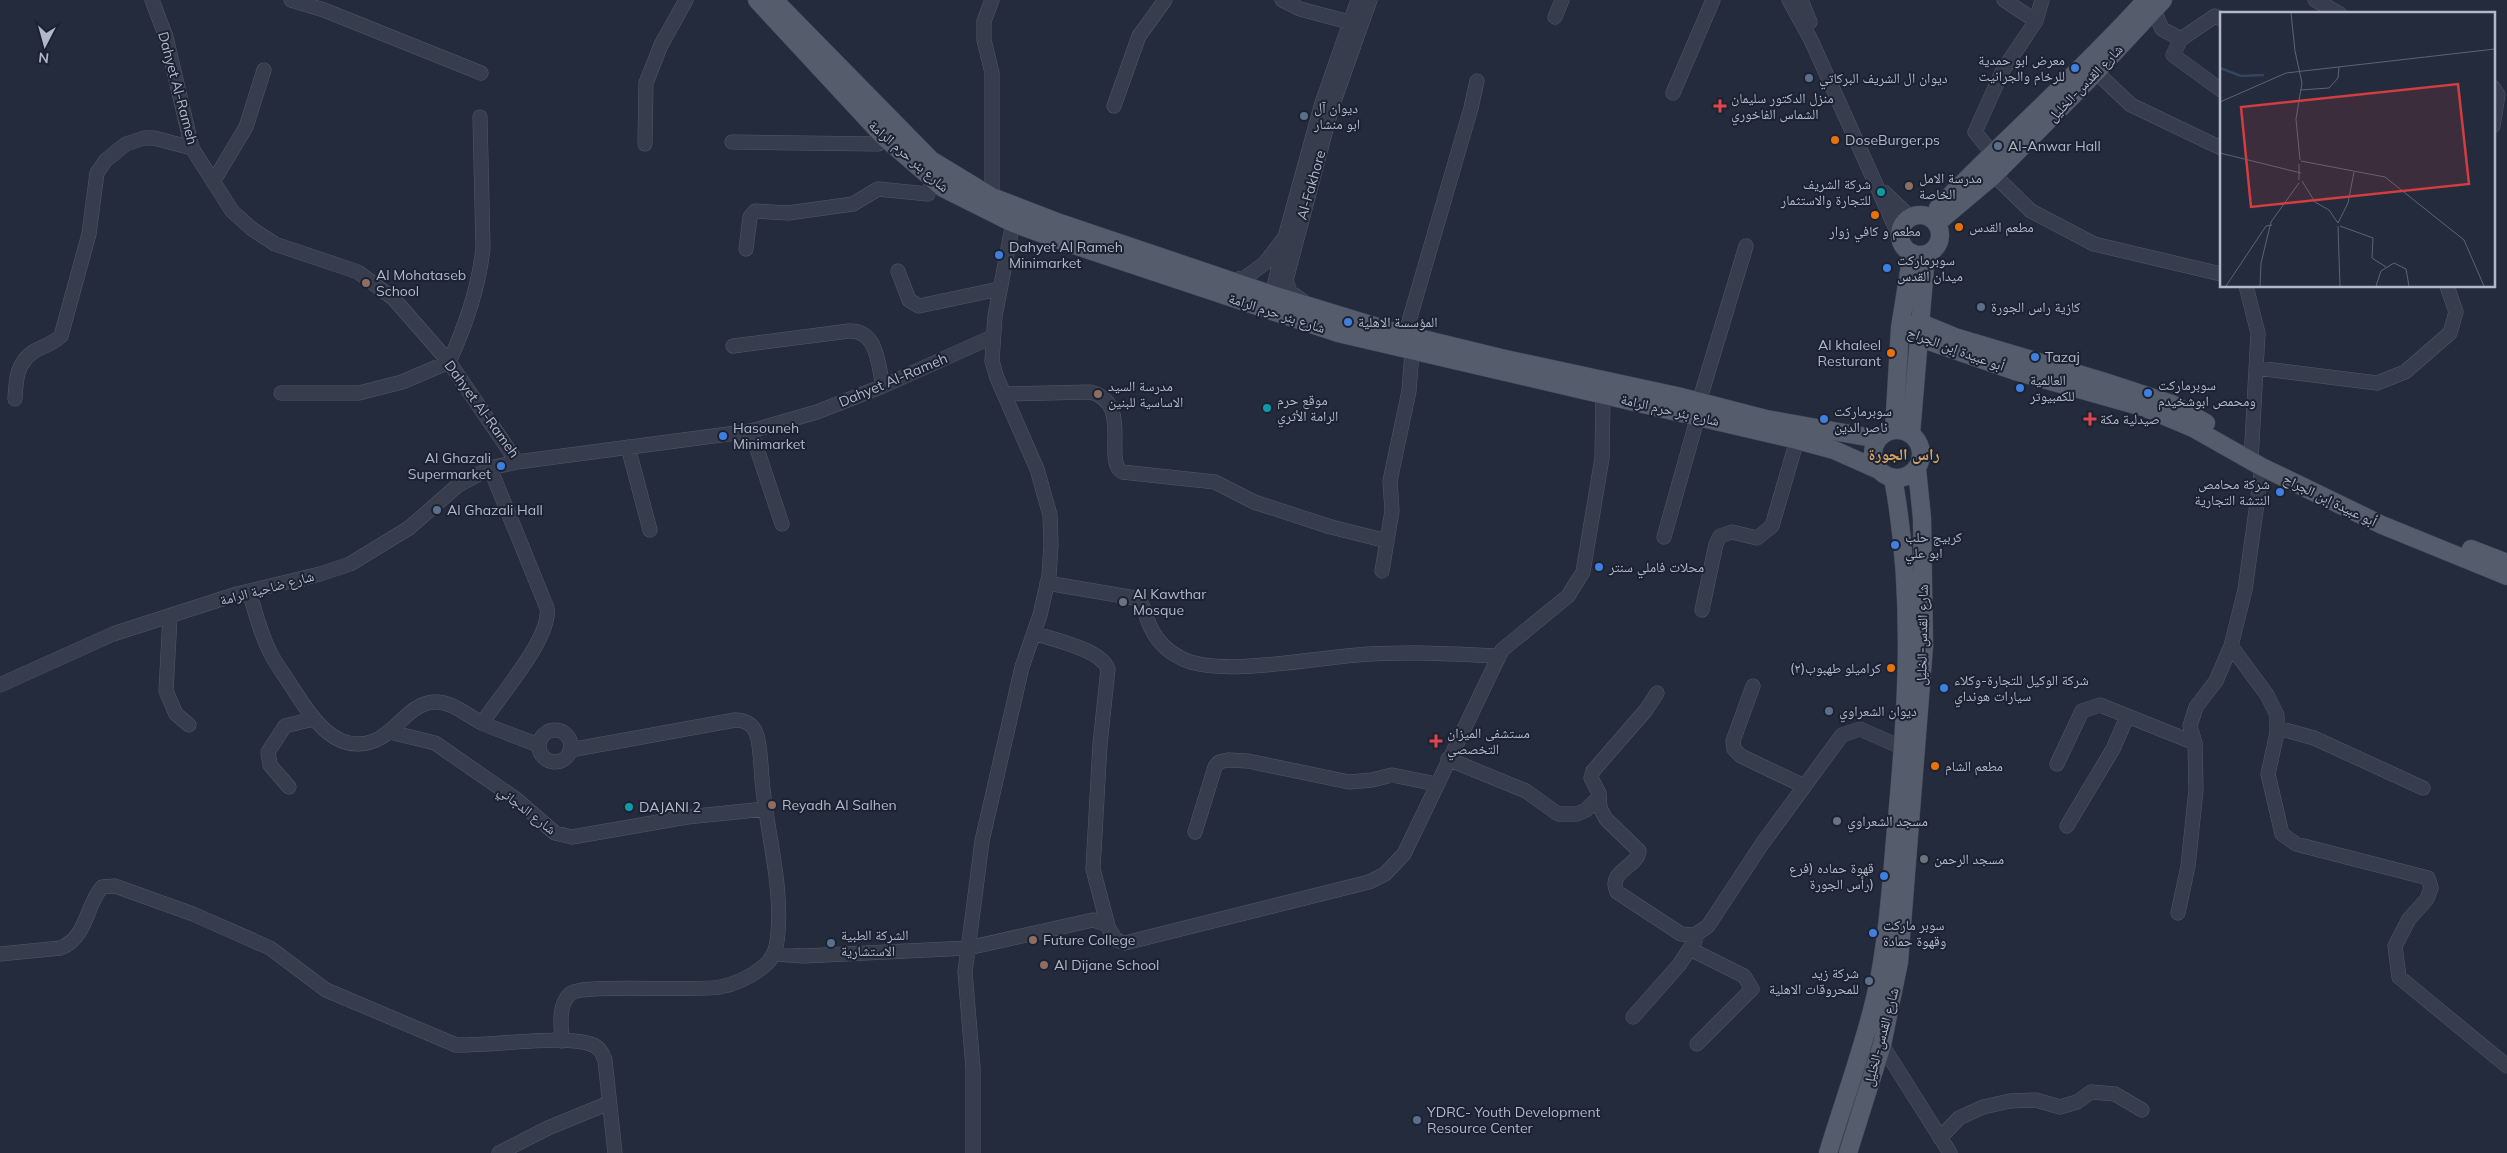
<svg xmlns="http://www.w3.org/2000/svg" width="2507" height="1153" font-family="Mulish,'Noto Naskh Arabic',sans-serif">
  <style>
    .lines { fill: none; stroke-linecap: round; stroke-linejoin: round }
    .minor-casing { stroke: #525867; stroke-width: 15 }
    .major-casing { stroke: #404655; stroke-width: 19 }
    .minor { stroke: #373d4c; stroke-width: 14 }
    .major { stroke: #555c6c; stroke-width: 18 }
    .shop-dot { fill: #3f7fe0; stroke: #1c2231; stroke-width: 2 }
    .service-dot { fill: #5c6f8a; stroke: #1c2231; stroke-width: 2 }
    .health-dot { fill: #e0444e; stroke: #1c2231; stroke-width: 2 }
    .food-dot { fill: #e8710a; stroke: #1c2231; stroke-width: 2 }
    .education-dot { fill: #8d6e63; stroke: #1c2231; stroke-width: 2 }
    .culture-dot { fill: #0f9aa8; stroke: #1c2231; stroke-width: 2 }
    .worship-dot { fill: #6b7280; stroke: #1c2231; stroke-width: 2 }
    .labels { text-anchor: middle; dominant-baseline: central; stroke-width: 4; stroke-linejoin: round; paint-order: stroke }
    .poi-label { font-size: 14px; fill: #b3b8c8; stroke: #1c2231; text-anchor: start }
    .street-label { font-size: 14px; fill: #b3b8c8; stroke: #1c2231 }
    .quarter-label { font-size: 16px; font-weight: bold; fill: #d3a463; stroke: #1c2231 }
    .inset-river { fill: none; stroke: #374363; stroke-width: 2.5 }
    .inset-road { fill: none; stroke: #5d6374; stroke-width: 1 }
    .view { fill: #d13e40; fill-opacity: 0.15; stroke: #d13e40; stroke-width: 2.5 }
    .inset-edge { fill: none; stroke: #b3b8c8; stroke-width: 2.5 }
  </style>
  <rect width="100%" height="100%" fill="#232b3c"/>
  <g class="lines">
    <defs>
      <path id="minor" d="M152,0L166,37L192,148L232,211L252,229L275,244L358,272L394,299L449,362L517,462L751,431L817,412L883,386L992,337
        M291,0L324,10L481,73
        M992,0L984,21V40L992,73V197
        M1282,0L1300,9L1349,22
        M1789,0L1811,40L1900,238
        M1801,0L1810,22
        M2004,0L2036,21L2042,0
        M2315,0L2340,14
        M2154,10L2162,29L2181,39L2215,16L2221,19
        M1555,17L1562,0
        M2181,39L2173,55L2221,90
        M2096,72L2131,105L2221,148
        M2493,87L2498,95L2493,126
        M1673,93L1713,0
        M1114,106L1139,36L1165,0
        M732,142L878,144L884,137
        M645,144L646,83L661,45L686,0
        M1992,153L1975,132L2003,70L2036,21
        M1994,175L2031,211L2094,244L2221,274
        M213,182L246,127L264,70
        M1884,192L1910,217
        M746,249L750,217L755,211L788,213L853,204L878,189L928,194L933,179
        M898,271L909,300L919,306L999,289
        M1231,281L1246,277L1265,263L1285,237L1322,103L1358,0
        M2246,286L2258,333L2251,460
        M1303,301L1290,292L1286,280L1332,107L1370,0
        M1270,305L1284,243
        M1405,335L1471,108L1477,81
        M733,346L849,331C878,330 878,365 883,386
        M2257,368L2377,383L2405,372L2450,333L2456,312L2447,286
        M281,393H359L402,382L449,362C465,327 479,286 483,248L480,117
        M1004,394L1090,392C1133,402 1103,460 1122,472L1215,482L1254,502L1331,527L1387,541
        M15,399C16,381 16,364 33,352C43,346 51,345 61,336L89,234L97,173L106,160L126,144L144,138H154L192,148
        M1699,402L1746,246
        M751,431L782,524
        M628,447L650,530
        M1664,537L1698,416
        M1382,571L1392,511L1390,481L1409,391L1412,352
        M1047,583L1135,598C1144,604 1144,611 1148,621C1154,638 1166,651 1183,659C1220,677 1314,658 1357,655C1404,651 1451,654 1498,656
        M249,591C255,611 260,633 270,652C275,663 284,674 290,684C309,713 333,756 374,741C397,732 408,704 434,702C452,701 466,715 482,723C500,731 520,738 539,745
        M1702,610L1716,544L1720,536L1732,532L1757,538L1772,526L1797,440
        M170,617L166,691L176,714L189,725
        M1034,633C1053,640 1101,649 1108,669L1100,744L1093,869L1108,926
        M2231,646L2267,695L2277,715V733L2268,774L2282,834L2296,844L2428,878L2431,888L2427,899L2409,919L2395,946L2399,977L2507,1066
        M0,685L113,634L237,594L320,574L350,564L409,528L457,486L490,468L517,462
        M1753,686L1733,741L1734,749L1741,756L1804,786
        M1657,693L1646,710L1593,771L1591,778L1599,793L1600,808L1606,819L1639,851C1637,868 1607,871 1617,892L1681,934L1695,935L1708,926L1762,844L1842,735L1860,729L1903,748
        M482,723C499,697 552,637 547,608L490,468
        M2278,728L2314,738L2423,788
        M539 746a16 16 0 1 1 32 0a16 16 0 1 1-32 0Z
        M390,732L435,743L516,799L555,833L572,837L687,817L765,809
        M1448,759L1526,791L1558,814H1577L1586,810L1598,798
        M2057,764L2082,711L2100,705L2195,743
        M289,787L270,765L268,752L285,726L313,719
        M2067,826L2113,749L2127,717
        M1195,832L1215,767L1219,762L1228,760L1248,761L1349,782L1372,780L1392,775L1436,784
        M2178,913L2188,866L2196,790L2195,743L2190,726L2196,707L2216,681L2231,646L2245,590L2262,467
        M1690,949L1744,976L1752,989L1697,1044
        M0,954L61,948C88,936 85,907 102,887L115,886L193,914L270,948L326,990L456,1045C490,1046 567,1034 593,1045C600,1048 602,1053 605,1060L615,1153
        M775,954L804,956L968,948L1093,920L1106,924L1116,940L1125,943L1369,882L1385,874L1404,854L1502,650L1568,596L1583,572L1602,458L1603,396
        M1633,1017L1679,965L1695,941
        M562,1041C561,1026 558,1005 570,994C581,983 693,992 720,987C736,984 752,976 764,966C775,957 777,946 778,932C782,885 768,836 763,789C761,776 761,743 756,733C753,724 744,720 735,720L570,750
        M1882,1045L1950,1153
        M1940,1138L1959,1118L1983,1107L2010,1101L2036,1100L2060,1107L2077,1102L2091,1092L2115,1094L2142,1110
        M499,1153L548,1128L609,1103
        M973,1153V1068L965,972L974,904L982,841L1022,667L1040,615L1049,576L1051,545L1050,515L1037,469L997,378L992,361L995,316L1013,223"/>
      <path id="major" d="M757,0L884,137L943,188L1013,223L1068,243L1338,333L1797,440L1834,450L1879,470
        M774,0L931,160L992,197L1057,222L1273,295L1394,332L1501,358L1677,396L1766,419L1878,439
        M1938,208C2006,138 2080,73 2146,0
        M1900 235a20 20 0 1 1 40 0a20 20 0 1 1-40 0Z
        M1937,223L1994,175L2096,72L2163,0
        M1900,328L1920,338L2015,371L2143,407L2193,428L2262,467L2382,525L2507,576
        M1900,328L1921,323L1955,337L2102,381L2172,404L2206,423
        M1873 454a24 24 0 1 1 48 0a24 24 0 1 1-48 0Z
        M1894,430L1900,328L1912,253
        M1911,434L1926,254
        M2471,549L2507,563
        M1828,1153C1844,1100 1864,1047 1876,994C1888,940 1891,884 1896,829C1907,712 1915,595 1893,478
        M1848,1153L1882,1045L1899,962L1924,646L1922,518L1917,469"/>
    </defs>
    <use href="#minor" class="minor-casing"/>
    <use href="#major" class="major-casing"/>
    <use href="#minor" class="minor"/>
    <use href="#major" class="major"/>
  </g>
  <g class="shop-dot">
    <circle cx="2075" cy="68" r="5"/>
    <circle cx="999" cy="255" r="5"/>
    <circle cx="1887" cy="268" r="5"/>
    <circle cx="1348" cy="322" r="5"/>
    <circle cx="2035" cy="357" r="5"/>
    <circle cx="2020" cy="388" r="5"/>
    <circle cx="2148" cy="393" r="5"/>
    <circle cx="1824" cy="419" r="5"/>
    <circle cx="723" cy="436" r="5"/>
    <circle cx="501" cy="466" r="5"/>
    <circle cx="2280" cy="492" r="5"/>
    <circle cx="1895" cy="545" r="5"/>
    <circle cx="1599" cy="567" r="5"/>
    <circle cx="1944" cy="688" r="5"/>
    <circle cx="1884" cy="876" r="5"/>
    <circle cx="1873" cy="933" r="5"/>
  </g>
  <g class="service-dot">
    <circle cx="1809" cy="78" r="5"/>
    <circle cx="1304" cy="116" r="5"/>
    <circle cx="1998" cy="146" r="5"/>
    <circle cx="1981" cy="307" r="5"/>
    <circle cx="437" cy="510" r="5"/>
    <circle cx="1829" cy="711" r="5"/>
    <circle cx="831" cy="943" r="5"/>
    <circle cx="1869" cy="981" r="5"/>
    <circle cx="1417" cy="1120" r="5"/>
  </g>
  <g class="health-dot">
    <path d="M1717.5 98.5h5v5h5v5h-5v5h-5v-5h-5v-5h5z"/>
    <path d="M2087.5 411.5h5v5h5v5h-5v5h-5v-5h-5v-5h5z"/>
    <path d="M1433.5 733.5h5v5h5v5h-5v5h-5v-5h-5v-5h5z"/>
  </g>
  <g class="food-dot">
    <circle cx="1835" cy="140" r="5"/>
    <circle cx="1875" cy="215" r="5"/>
    <circle cx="1959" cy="227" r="5"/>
    <circle cx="1891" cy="353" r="5"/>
    <circle cx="1891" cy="668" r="5"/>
    <circle cx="1935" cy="766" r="5"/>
  </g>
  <g class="education-dot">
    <circle cx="1909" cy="186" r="5"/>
    <circle cx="366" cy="283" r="5"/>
    <circle cx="1098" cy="394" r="5"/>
    <circle cx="772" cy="805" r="5"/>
    <circle cx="1033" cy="940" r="5"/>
    <circle cx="1044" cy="965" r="5"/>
  </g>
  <g class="culture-dot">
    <circle cx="1881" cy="192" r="5"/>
    <circle cx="1267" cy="408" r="5"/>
    <circle cx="629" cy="807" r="5"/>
  </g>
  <g class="worship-dot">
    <circle cx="1123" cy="602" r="5"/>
    <circle cx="1837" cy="821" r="5"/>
    <circle cx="1924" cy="859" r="5"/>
  </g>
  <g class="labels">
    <g class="poi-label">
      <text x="2065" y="60" text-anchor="end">معرض ابو حمدية<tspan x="2065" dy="16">للرخام والجرانيت</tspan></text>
      <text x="1819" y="78">ديوان ال الشريف البركاتي</text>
      <text x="1731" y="98">منزل الدكتور سليمان<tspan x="1731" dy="16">الشماس الفاخوري</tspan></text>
      <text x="1314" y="108">ديوان آل<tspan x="1314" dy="16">ابو منشار</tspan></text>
      <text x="1845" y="140">DoseBurger.ps</text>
      <text x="2008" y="146">Al-Anwar Hall</text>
      <text x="1919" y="178">مدرسة الامل<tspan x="1919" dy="16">الخاصة</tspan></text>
      <text x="1871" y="184" text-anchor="end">شركة الشريف<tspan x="1871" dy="16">للتجارة والاستثمار</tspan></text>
      <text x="1969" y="227">مطعم القدس</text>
      <text x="1875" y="231" text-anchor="middle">مطعم و كافي زوار</text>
      <text x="1009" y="247">Dahyet Al Rameh<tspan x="1009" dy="16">Minimarket</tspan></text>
      <text x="1897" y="260">سوبرماركت<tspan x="1897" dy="16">ميدان القدس</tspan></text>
      <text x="376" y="275">Al Mohataseb<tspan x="376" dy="16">School</tspan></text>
      <text x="1991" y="307">كازية راس الجورة</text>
      <text x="1358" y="322">المؤسسة الاهلية</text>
      <text x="1881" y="345" text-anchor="end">Al khaleel<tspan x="1881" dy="16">Resturant</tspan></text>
      <text x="2045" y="357">Tazaj</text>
      <text x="2030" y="380">العالمية<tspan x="2030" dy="16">للكمبيوتر</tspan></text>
      <text x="2158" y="385">سوبرماركت<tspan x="2158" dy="16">ومحمص ابوشخيدم</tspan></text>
      <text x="1108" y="386">مدرسة السيد<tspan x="1108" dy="16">الاساسية للبنين</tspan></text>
      <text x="1277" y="400">موقع حرم<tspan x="1277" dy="16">الرامة الأثري</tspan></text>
      <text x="1834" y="411">سوبرماركت<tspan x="1834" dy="16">ناصر الدين</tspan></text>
      <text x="2100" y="419">صيدلية مكة</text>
      <text x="733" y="428">Hasouneh<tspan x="733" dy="16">Minimarket</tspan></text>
      <text x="491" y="458" text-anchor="end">Al Ghazali<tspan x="491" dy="16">Supermarket</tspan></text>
      <text x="2270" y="484" text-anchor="end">شركة محامص<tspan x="2270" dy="16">النتشة التجارية</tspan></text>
      <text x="447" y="510">Al Ghazali Hall</text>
      <text x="1905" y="537">كربيج حلب<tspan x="1905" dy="16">ابو علي</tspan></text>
      <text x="1609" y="567">محلات فاملي سنتر</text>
      <text x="1133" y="594">Al Kawthar<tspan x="1133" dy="16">Mosque</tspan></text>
      <text x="1881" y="668" text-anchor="end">كراميلو طهبوب(٢)</text>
      <text x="1954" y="680">شركة الوكيل للتجارة-وكلاء<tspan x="1954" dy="16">سيارات هونداي</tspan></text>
      <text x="1839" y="711">ديوان الشعراوي</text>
      <text x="1447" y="733">مستشفى الميزان<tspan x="1447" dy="16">التخصصي</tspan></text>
      <text x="1945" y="766">مطعم الشام</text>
      <text x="782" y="805">Reyadh Al Salhen</text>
      <text x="639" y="807">DAJANI 2</text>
      <text x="1847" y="821">مسجد الشعراوي</text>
      <text x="1934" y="859">مسجد الرحمن</text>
      <text x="1874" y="868" text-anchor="end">قهوة حماده (فرع<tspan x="1874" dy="16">رأس الجورة)</tspan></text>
      <text x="1883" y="925">سوبر ماركت<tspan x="1883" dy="16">وقهوة حمادة</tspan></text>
      <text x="841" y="935">الشركة الطبية<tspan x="841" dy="16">الاستشارية</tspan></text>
      <text x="1043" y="940">Future College</text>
      <text x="1054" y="965">Al Dijane School</text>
      <text x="1859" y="973" text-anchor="end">شركة زيد<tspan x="1859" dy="16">للمحروقات الاهلية</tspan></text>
      <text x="1427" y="1112">YDRC- Youth Development<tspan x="1427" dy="16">Resource Center</tspan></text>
    </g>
    <g class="street-label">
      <text transform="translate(2085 83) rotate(-46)">شارع القدس-الخليل</text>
      <text transform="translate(178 88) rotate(75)">Dahyet Al-Rameh</text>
      <text transform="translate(909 156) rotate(41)">شارع بئر حرم الرامة</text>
      <text transform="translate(1311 185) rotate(-74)">Al-Fakhore</text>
      <text transform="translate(1277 313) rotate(18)">شارع بئر حرم الرامة</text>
      <text transform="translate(1956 349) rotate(20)">أبو عبيدة إبن الجراح</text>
      <text transform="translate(893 380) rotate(-23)">Dahyet Al-Rameh</text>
      <text transform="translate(482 409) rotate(54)">Dahyet Al-Rameh</text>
      <text transform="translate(1670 410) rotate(13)">شارع بئر حرم الرامة</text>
      <text transform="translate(2330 500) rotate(26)">أبو عبيدة إبن الجراح</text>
      <text transform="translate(267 588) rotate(-15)">شارع ضاحية الرامة</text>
      <text transform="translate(1922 635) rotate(-89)">شارع القدس-الخليل</text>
      <text transform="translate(527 810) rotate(38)">شارع الدجاني</text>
      <text transform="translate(1881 1037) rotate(-75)">شارع القدس-الخليل</text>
    </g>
    <g class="quarter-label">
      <text x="1904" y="454">راس الجورة</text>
    </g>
  </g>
  <g transform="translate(2220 12)">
    <rect width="275" height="275" fill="#232b3c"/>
    <path class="inset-river" d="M0,56L21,64L44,63"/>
    <path class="inset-road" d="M71,1L75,39L82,71L76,107L80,148M80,78L109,76L118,66L119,55M0,90L66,61L275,37M0,141L81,161M81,149L165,165L244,228L264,274M79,152V168M82,169L95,190L109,198L118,211M118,211L128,191L134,160M118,214L120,274M120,214L153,226L152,246L166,255M6,274L46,214L52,213M40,274L41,251L51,210L79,171M156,274L161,259L174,251L186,257L189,274"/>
    <path class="view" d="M238,72L249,172L31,195L21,95Z"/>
    <rect width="275" height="275" class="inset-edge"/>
  </g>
  <g transform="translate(45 45) rotate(186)" stroke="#1c2231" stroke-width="4" paint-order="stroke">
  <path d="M0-4L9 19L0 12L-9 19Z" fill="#b3b8c8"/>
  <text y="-8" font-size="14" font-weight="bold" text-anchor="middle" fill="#b3b8c8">N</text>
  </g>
</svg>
